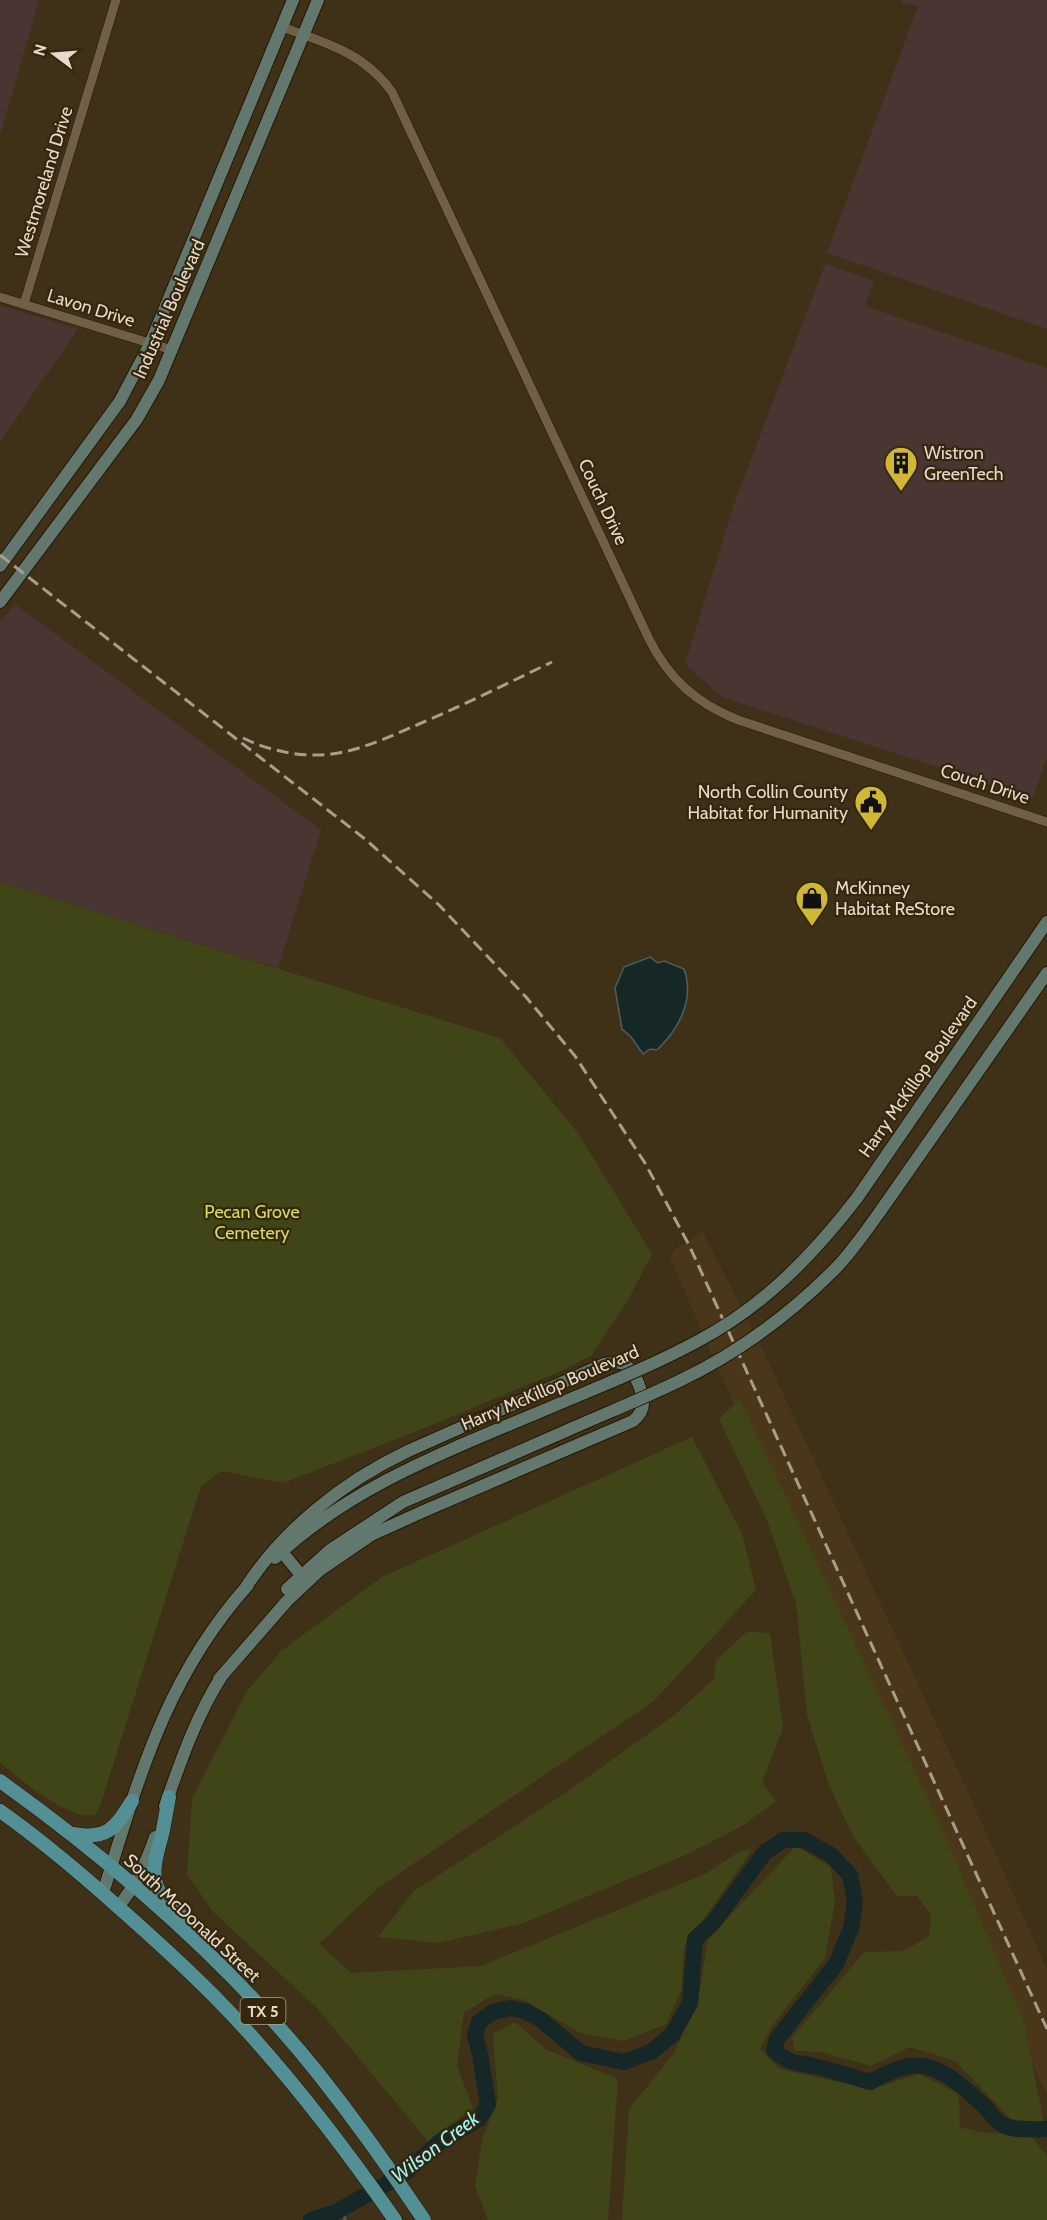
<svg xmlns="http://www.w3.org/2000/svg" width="1047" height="2220" font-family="Cabin,sans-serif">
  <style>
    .built { fill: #4a371a }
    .industrial { fill: #493531 }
    .green { fill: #404517 }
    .water { fill: #152727; stroke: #535d58; stroke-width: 1.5 }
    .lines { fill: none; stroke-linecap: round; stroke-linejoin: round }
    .stream { stroke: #535d58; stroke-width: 3 }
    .river { stroke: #152727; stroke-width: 16 }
    .street-casing { stroke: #251802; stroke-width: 10 }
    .secondary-casing { stroke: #251802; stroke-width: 14 }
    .primary-casing { stroke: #251802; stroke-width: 15 }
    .street { stroke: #716047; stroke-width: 9 }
    .secondary { stroke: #62786e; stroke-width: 12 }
    .primary { stroke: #539095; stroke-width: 14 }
    .rail { stroke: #a99e8c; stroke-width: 3; stroke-dasharray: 12 6; stroke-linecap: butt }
    .secondary-bridge-casing { stroke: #251802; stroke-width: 14; stroke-linecap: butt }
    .secondary-bridge { stroke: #62786e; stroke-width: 12 }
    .labels { text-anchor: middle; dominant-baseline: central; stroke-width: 4.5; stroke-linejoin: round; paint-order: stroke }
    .shield { fill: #35260e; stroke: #afa493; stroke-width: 1.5 }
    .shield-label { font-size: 16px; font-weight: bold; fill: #e3dacc }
    .street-label { font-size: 18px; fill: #e3dacc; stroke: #35260e }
    .poi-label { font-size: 18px; fill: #e3dacc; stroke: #35260e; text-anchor: start }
    .park-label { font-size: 18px; fill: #cfdd63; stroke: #35260e }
    .water-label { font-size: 20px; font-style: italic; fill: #9af7fb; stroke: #35260e }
  </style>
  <rect width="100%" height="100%" fill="#3f3018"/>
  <path class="built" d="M703,1232L763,1350L967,1790L1047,1970V2095L873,1722L670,1258L675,1249Z"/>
  <path class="industrial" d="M0,0H39L0,136Z
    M902,0H1047V329L827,253L918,6L901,2Z
    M825,264L874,281L865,306L1047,368V757L1033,798L722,697L685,664L734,504Z
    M0,305L78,329L0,442Z
    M15,604L321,830L278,968L0,882V622Z"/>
  <path class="green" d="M0,882L500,1038L578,1133L652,1254L629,1298L592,1355L568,1368L422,1429L283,1483L221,1471L201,1486L100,1806L95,1815C68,1821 21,1779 0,1763Z
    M740,1399L942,1829L1024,2023L1044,2123L1011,2119L955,2061L910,2047L871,2066L821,2052L795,2051L792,2038L864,1952L904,1951L929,1936L931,1915L917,1896H897L853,1836L829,1785L807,1715L796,1603L766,1518L719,1419Z
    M692,1437L742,1534L756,1590L654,1701L379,1887L319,1944L351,1973L481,1966L705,1874L740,1851L752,1850L684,1947L681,1991L666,2024L624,2041L580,2033L524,2000L494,1994L464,2013L457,2066L473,2108L428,2141L317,2008L213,1912L187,1874L192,1799L245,1694L281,1651L382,1577Z
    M747,1632L770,1633L783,1728L762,1782L776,1801L742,1826L688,1854L524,1923L439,1943L378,1937L414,1891L564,1794L673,1716L714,1679L716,1660Z
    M796,1846L831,1867L835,1902L825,1958L773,2025L760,2048L779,2069L872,2089L919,2074L959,2094L960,2127L981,2132L1032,2137L1047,2156V2220H622L629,2109L673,2054L698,2004L708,1939Z
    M515,2022L545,2049L618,2079L608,2220H488L475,2186L482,2140L498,2098L493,2034Z"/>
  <path class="water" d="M650,957L658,963L664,961L684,969C695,999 679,1029 657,1050L650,1049L643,1054L631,1037L622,1029L615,988L624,967Z"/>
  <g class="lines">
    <path class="stream" d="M343,2208L345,2220"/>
    <path class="river" d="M311,2220L336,2212L405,2173L441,2141L479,2119L488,2105L480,2054L475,2035L479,2022L493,2012L510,2008L525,2011L540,2019L581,2053L624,2062L651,2052L672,2035L690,2003L695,1939L713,1923L765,1852L783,1840H804L831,1855L850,1875L855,1902L851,1928L836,1964L777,2039L774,2050C791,2066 799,2062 818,2067C836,2071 853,2077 870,2082C882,2076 895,2068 909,2066C938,2061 966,2089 985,2107C992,2114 995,2122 1005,2126C1017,2131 1034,2129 1047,2129"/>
    <defs>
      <path id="street" d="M282,27C324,42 365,53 392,92L649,639C669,679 696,703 738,720L1047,822
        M0,297L172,350
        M24,304L116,0"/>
      <path id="secondary" d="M0,566L120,401L150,344L293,0
        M0,602L137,419L159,380L318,0
        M857,1198L1047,922
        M879,1213L1047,973
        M282,1552L301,1575
        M275,1558C354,1483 458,1447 556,1405
        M287,1589L330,1550L403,1502L566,1431
        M219,1679L287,1601L320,1570L371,1535L424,1511L633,1421C649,1408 643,1394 636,1378C633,1372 630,1367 623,1364C617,1361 611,1363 604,1364L408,1451C343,1482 283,1529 244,1590
        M165,1806C181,1760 196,1716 223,1674
        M103,1893C139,1778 165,1678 248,1585
        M118,1907C136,1885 146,1864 155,1837"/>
      <path id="primary" d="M0,1781C117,1865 227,1960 317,2072C355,2120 390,2169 424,2220
        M169,1797C167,1808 165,1819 163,1830C158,1853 146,1877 164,1899C170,1906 178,1912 184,1919
        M0,1811C41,1840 80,1873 117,1906C150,1935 183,1965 214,1996C282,2065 340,2141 395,2220
        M73,1834C108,1840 115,1828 132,1801"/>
    </defs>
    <use href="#street" class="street-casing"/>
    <use href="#secondary" class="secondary-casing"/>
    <use href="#primary" class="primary-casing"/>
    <use href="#street" class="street"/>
    <use href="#secondary" class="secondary"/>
    <use href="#primary" class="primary"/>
    <path class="rail" d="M0,555L365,839L439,905L526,997L575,1056L645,1163L689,1245L1047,2029
      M243,738C269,751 303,758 332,754C362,750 391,736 419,724C464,705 508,683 552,662"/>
    <defs>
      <path id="secondary-bridge" d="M556,1405C603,1385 652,1366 698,1341C763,1307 813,1255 857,1198
        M566,1431C604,1414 642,1399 679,1381C736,1354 789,1315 834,1270C851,1253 865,1232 879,1213"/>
    </defs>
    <use href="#secondary-bridge" class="secondary-bridge-casing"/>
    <use href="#secondary-bridge" class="secondary-bridge"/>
  </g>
  <defs>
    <symbol id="building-pin" viewBox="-11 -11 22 30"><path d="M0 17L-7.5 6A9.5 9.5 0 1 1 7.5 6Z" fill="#d1b736" stroke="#35260e"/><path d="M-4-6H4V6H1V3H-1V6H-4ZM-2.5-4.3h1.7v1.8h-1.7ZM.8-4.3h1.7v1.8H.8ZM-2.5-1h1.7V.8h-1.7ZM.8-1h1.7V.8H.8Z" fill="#111"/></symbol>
    <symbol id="civic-pin" viewBox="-11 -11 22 30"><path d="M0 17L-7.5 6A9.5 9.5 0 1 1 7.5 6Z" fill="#d1b736" stroke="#35260e"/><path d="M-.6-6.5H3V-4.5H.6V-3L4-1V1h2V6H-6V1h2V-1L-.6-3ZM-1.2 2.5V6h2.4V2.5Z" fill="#111"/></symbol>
    <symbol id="shop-pin" viewBox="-11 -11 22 30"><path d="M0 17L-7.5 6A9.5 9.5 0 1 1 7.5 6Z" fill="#d1b736" stroke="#35260e"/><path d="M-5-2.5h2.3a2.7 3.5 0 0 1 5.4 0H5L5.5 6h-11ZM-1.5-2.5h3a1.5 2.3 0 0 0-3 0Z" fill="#111"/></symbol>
  </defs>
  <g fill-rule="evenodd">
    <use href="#building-pin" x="882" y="444" width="38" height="52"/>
    <use href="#civic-pin" x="852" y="783" width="38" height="52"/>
    <use href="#shop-pin" x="793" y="879" width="38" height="52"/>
  </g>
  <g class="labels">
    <rect class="shield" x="240.5" y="1998" width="45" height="26" rx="4.5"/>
    <g class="shield-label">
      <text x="263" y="2011">TX 5</text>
    </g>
    <g class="street-label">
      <text transform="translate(44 182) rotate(-73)">Westmoreland Drive</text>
      <text transform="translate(91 308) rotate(17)">Lavon Drive</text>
      <text transform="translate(169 309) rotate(-66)">Industrial Boulevard</text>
      <text transform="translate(603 502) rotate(65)">Couch Drive</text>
      <text transform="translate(985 784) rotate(18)">Couch Drive</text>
      <text transform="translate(918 1077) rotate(-55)">Harry McKillop Boulevard</text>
      <text transform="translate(550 1388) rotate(-23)">Harry McKillop Boulevard</text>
      <text transform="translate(192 1918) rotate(43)">South McDonald Street</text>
    </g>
    <g class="poi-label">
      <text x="924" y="453">Wistron<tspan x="924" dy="21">GreenTech</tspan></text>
      <text x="848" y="792" text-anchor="end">North Collin County<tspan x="848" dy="21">Habitat for Humanity</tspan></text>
      <text x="835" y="888">McKinney<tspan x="835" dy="21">Habitat ReStore</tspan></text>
    </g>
    <g class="park-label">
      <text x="252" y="1212">Pecan Grove<tspan x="252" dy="21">Cemetery</tspan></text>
    </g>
    <g class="water-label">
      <text transform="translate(435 2147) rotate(-37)">Wilson Creek</text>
    </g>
  </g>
  <g transform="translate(54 54) rotate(286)" stroke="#35260e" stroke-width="4.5" paint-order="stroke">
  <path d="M0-4.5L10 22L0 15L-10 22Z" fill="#e3dacc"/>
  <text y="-9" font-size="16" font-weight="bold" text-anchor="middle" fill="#e3dacc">N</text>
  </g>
</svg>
